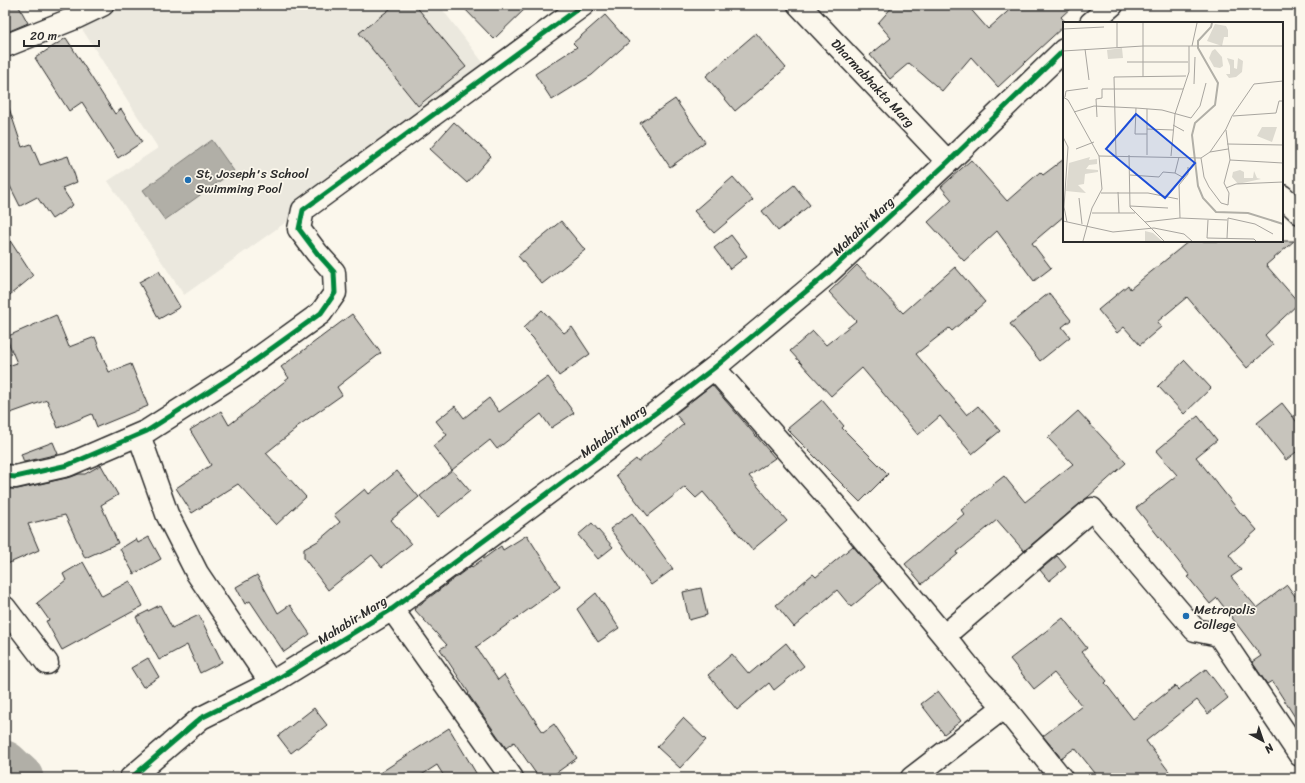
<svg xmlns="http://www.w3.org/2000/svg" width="1305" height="783" font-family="Sriracha,sans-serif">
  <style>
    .built { fill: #ebe8de }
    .water { fill: #b1afa7; stroke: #7b7a75 }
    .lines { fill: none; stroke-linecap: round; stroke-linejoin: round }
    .river { stroke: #b1afa7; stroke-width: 45 }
    .building { fill: #c7c4bc; stroke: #2b2b2b }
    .minor-casing { stroke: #2b2b2b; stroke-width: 25 }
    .minor { stroke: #fbf7ec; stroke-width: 22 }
    .cycleway-casing { stroke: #fbf7ec; stroke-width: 8 }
    .cycleway { stroke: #00873e; stroke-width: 5 }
    .poi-dot { fill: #1f6fb2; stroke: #fbf7ec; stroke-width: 1.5 }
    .labels { text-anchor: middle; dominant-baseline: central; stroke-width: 3.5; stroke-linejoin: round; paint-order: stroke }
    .street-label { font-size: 13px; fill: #2b2b2b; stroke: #fbf7ec }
    .poi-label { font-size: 13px; fill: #2b2b2b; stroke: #fbf7ec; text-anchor: start }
    .inset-river { fill: none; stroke: #b1afa7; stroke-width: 2 }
    .inset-road { fill: none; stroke: #a8a59f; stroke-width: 1 }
    .view { fill: #1d4ed8; fill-opacity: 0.15; stroke: #1d4ed8; stroke-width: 2 }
    .inset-edge { fill: none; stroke: #2b2b2b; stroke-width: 2 }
  </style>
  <rect width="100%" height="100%" fill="#fbf7ec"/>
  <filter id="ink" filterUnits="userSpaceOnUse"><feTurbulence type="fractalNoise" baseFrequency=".025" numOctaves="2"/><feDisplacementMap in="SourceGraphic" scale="8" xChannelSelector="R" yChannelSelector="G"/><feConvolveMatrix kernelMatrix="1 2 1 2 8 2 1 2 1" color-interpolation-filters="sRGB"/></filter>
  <g filter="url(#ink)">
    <path class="built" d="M102,5H439L491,73L303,210L184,295L108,181L158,148L75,18Z"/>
    <path class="water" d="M212,140L234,171L165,220L143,190Z"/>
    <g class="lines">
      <path class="river" d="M5,763L21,778"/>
    </g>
    <path class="building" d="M5,5H18L28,23L5,33Z
      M395,5H415L466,67L418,106L359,33Z
      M461,5H529L494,39Z
      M894,5H967L988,29L1015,5H1074L1061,17L1066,23H1064V26L998,87L971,57L942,91L909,63L890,79L870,55L891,38L878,23Z
      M605,15L629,42L592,75L552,100L535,74L577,47L573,43Z
      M756,33L786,68L735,111L706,76Z
      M66,38L115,114L121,109L142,142L118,158L82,102L69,111L35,58Z
      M675,99L705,142L670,167L640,123Z
      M9,108L22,147L31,144L40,165L68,156L77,182L62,188L73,205L52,219L37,197L20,206L5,176V109Z
      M454,122L491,156L467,183L430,149Z
      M1064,159V216L1032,243L1051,268L1034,281L997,231L964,261L928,222L952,200L941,187L971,160L1007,201L1040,172L1043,175Z
      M733,177L753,200L714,233L694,211Z
      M794,185L810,205L778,231L762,211Z
      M561,221L585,250L542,284L518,256Z
      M5,233L33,276L5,299Z
      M731,235L747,256L730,269L714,248Z
      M1189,241H1294L1266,265L1299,303L1265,335L1273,345L1247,368L1187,297L1157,322L1161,327L1140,345L1124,327L1117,333L1098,310L1128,285L1130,289Z
      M857,265L903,313L955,267L985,302L952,331L949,328L916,354L967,415L978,406L1000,431L972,454L940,416L918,435L862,368L831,396L790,351L813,331L826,345L856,321L829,292Z
      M159,271L180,307L159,319L139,282Z
      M1049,293L1071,320L1062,327L1070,337L1040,361L1010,324Z
      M542,310L564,333L572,327L590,354L559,376L533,338L523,328Z
      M352,314L381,353L337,387L342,395L295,428L296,429L266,453L306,497L276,525L238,484L192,513L176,488L211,465L190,430L221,411L229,425L289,378L281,367Z
      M56,315L69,347L95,337L109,372L131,364L148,406L97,427L92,414L58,428L47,400L5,415V367L17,363L6,337Z
      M1185,360L1211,388L1184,414L1158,386Z
      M548,377L574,413L551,428L541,414L497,449L490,440L452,470L433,446L447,435L436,421L455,406L464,418L489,398L499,412Z
      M712,385L775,458L749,476L787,521L752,550L703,492L696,498L685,487L648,516L616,475L636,459L638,462L684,424L675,414Z
      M822,400L844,426L842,428L888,474L860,502L787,429Z
      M1282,403L1300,426V449L1286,460L1257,423Z
      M1078,411L1126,463L1088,497L1084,500L1024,551L997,520L957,552L958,554L922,584L905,564L964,514L961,510L1004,476L1025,502L1073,464L1048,438Z
      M1198,416L1217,440L1196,457L1243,516L1244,515L1257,530L1229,555L1241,570L1231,577L1257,608L1287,585L1300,603V725L1272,681L1267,684L1252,662L1261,656L1217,598L1210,604L1188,577L1190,576L1136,508L1177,475L1156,451Z
      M53,442L58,454L24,462L21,454Z
      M101,465L118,495L101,505L118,543L85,558L65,515L28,524L39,550L5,565V489H18L71,477L79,474H85Z
      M452,470L470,491L438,517L420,496Z
      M397,471L419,497L391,520L411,544L382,567L372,555L328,590L304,558V549L318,541L340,522L334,515L365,489L369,494Z
      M632,513L673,569L651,585L610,529Z
      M592,523L613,547L598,559L578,535Z
      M527,535L560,587L476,647L498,680L504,675L543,732L554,724L577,758L549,778H539L514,742L506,748L468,694L469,693L440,649L447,645L414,609L471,566L472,567L501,546L503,550Z
      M149,537L161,559L134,574L120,549L136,539L138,543Z
      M853,546L882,581L851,607L837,590L794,627L776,605L813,574L816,577Z
      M1057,556L1066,567L1049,581L1040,570Z
      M83,562L102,596L130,581L143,606L62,650L46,621L49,620L37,603L66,580L63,574Z
      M257,575L278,613L290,605L310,634L284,652L250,601L245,604L236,587Z
      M701,588L707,615L689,620L683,592Z
      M596,593L619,628L598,642L577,609Z
      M160,605L172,628L199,615L222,662L200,673L187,645L159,660L136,617Z
      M1063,618L1087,648L1082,652L1107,681L1105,683L1133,719L1175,686L1178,690L1206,669L1228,698L1208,714L1197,700L1146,741L1174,778H1099L1075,748L1061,758L1043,736L1082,706L1054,673L1034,689L1010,659Z
      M786,643L804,666L774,690L769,683L737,710L708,675L732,654L749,674Z
      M148,658L159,677L143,687L131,668Z
      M938,691L961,721L944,734L921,704Z
      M314,708L327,725L291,753L278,736Z
      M683,718L706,740L680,768L657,747Z
      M449,728L479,778H445L437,765L417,778H372Z"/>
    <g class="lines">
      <defs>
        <path id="minor" d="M799,5L948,162
          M1091,23L1112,5
          M5,46L75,18L102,5
          M1282,196L1300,213
          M714,368L835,505L944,636L981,682L1004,707L1061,778
          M139,435L167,514L197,573L271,683
          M5,476L15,477L68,465L147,431L239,372L321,313L335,293L334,272L317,253L299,229L303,210L583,5
          M5,608L47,663
          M392,609L512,778
          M944,636L1092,509L1195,630L1219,635L1300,755
          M131,778L201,718L271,683L392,609L661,409L714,368L828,273L948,162L1064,50
          M912,778L1004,707"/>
      </defs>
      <use href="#minor" class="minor-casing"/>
      <use href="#minor" class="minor"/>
      <defs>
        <path id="cycleway" d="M5,476L15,477L68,465L147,431L239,372L321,313L335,293L334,272L317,253L299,229L303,210L583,5
          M131,778L201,718L271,683L392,609L661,409L714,368L828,273L948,162L1064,50"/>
      </defs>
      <use href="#cycleway" class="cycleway-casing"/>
      <use href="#cycleway" class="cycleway"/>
    </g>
  </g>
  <g class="poi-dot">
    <circle cx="188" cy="180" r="4"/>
    <circle cx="1186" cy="616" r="4"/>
  </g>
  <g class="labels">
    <g class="street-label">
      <text transform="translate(873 83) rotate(47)">Dharmabhakta Marg</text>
      <text transform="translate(863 226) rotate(-43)">Mahabir Marg</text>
      <text transform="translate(613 431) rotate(-37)">Mahabir Marg</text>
      <text transform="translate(352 620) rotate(-32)">Mahabir Marg</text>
    </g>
    <g class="poi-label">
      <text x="196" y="173">St, Joseph's School<tspan x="196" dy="15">Swimming Pool</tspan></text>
      <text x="1194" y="609">Metropolis<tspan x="1194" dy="15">College</tspan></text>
    </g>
  </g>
  <g transform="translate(1063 22)">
    <rect width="220" height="220" fill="#fbf7ec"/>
    <path d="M152,2L163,4L165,8V15H161L159,24L144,19ZM59,26L60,36L45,37L44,28ZM152,27L159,35L160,44L157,46L151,45L146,36L149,29ZM164,36L171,38V46L174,47L175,36L180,39L179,50L173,55L166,56L163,52H167V44ZM199,105H214L209,120L194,114ZM27,135L26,138L34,137V142L26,143L23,147L35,148V150L22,152L21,162L15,163L23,171L3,169L6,141ZM177,148L181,150V156H190L191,149L194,156L198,157L175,162L169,155L170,150ZM82,209L90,211L99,219H82Z" fill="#dddad0"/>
    <path class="inset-river" d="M149,1L148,5L135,19V26L155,61L152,83L132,101L129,113L135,164L140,176L153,190L185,191L220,202"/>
    <path class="inset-road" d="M54,1V25M80,1V55M0,7L41,5M129,24L134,1M22,27L26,58M0,29L80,24H220M64,40H125M131,62L132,35M0,75L5,78L36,134L39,167L29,186L20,219M2,75L3,69L25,66M73,86L72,112H84M11,90L31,84L73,86L99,88L128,96L137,84L143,61M170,94L213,91L216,79H220M34,95L33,77L39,76V67H120M110,103L121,109M84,107L110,108M0,115L5,125L1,185L4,200M164,122L220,123M13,127L31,120M147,130L165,127M66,133L67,185L101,219M84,133V87M36,134L138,136L147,130L163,107L169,94L191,62L220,59M53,134L51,55L123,54M108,134L112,92L126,50V24M138,136L141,155L146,165L158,181L165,183L166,171L161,161L167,138L163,108M167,138L220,141M112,151L116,135M67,153L96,155L100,150L112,151L121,156M163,166L173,162L220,160M55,170L56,191M38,171H85L115,177M16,176L19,202M67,184L105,186M29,191H72M117,196L116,163L125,152V145M145,198L144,216L191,217L193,219M0,199L50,210L91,206L121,212L129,219M82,200L117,196L164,198M164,216L165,196L192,202L210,212"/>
    <path class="view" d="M73,92L132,141L102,176L43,127Z"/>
    <rect width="220" height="220" class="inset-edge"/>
  </g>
  <rect width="1305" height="783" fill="none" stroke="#fbf7ec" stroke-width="20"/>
  <rect x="10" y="10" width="1285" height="763" fill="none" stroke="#2b2b2b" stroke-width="1.5" filter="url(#ink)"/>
  <g transform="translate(1263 741) rotate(140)" stroke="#fbf7ec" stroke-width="3" paint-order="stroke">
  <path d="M0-3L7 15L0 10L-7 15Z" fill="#2b2b2b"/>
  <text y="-6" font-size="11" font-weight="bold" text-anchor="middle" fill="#2b2b2b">N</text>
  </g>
  <path d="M24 40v6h75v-6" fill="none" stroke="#2b2b2b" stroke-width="2"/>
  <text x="30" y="40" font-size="12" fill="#2b2b2b" stroke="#fbf7ec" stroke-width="3" paint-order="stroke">20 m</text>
</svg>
